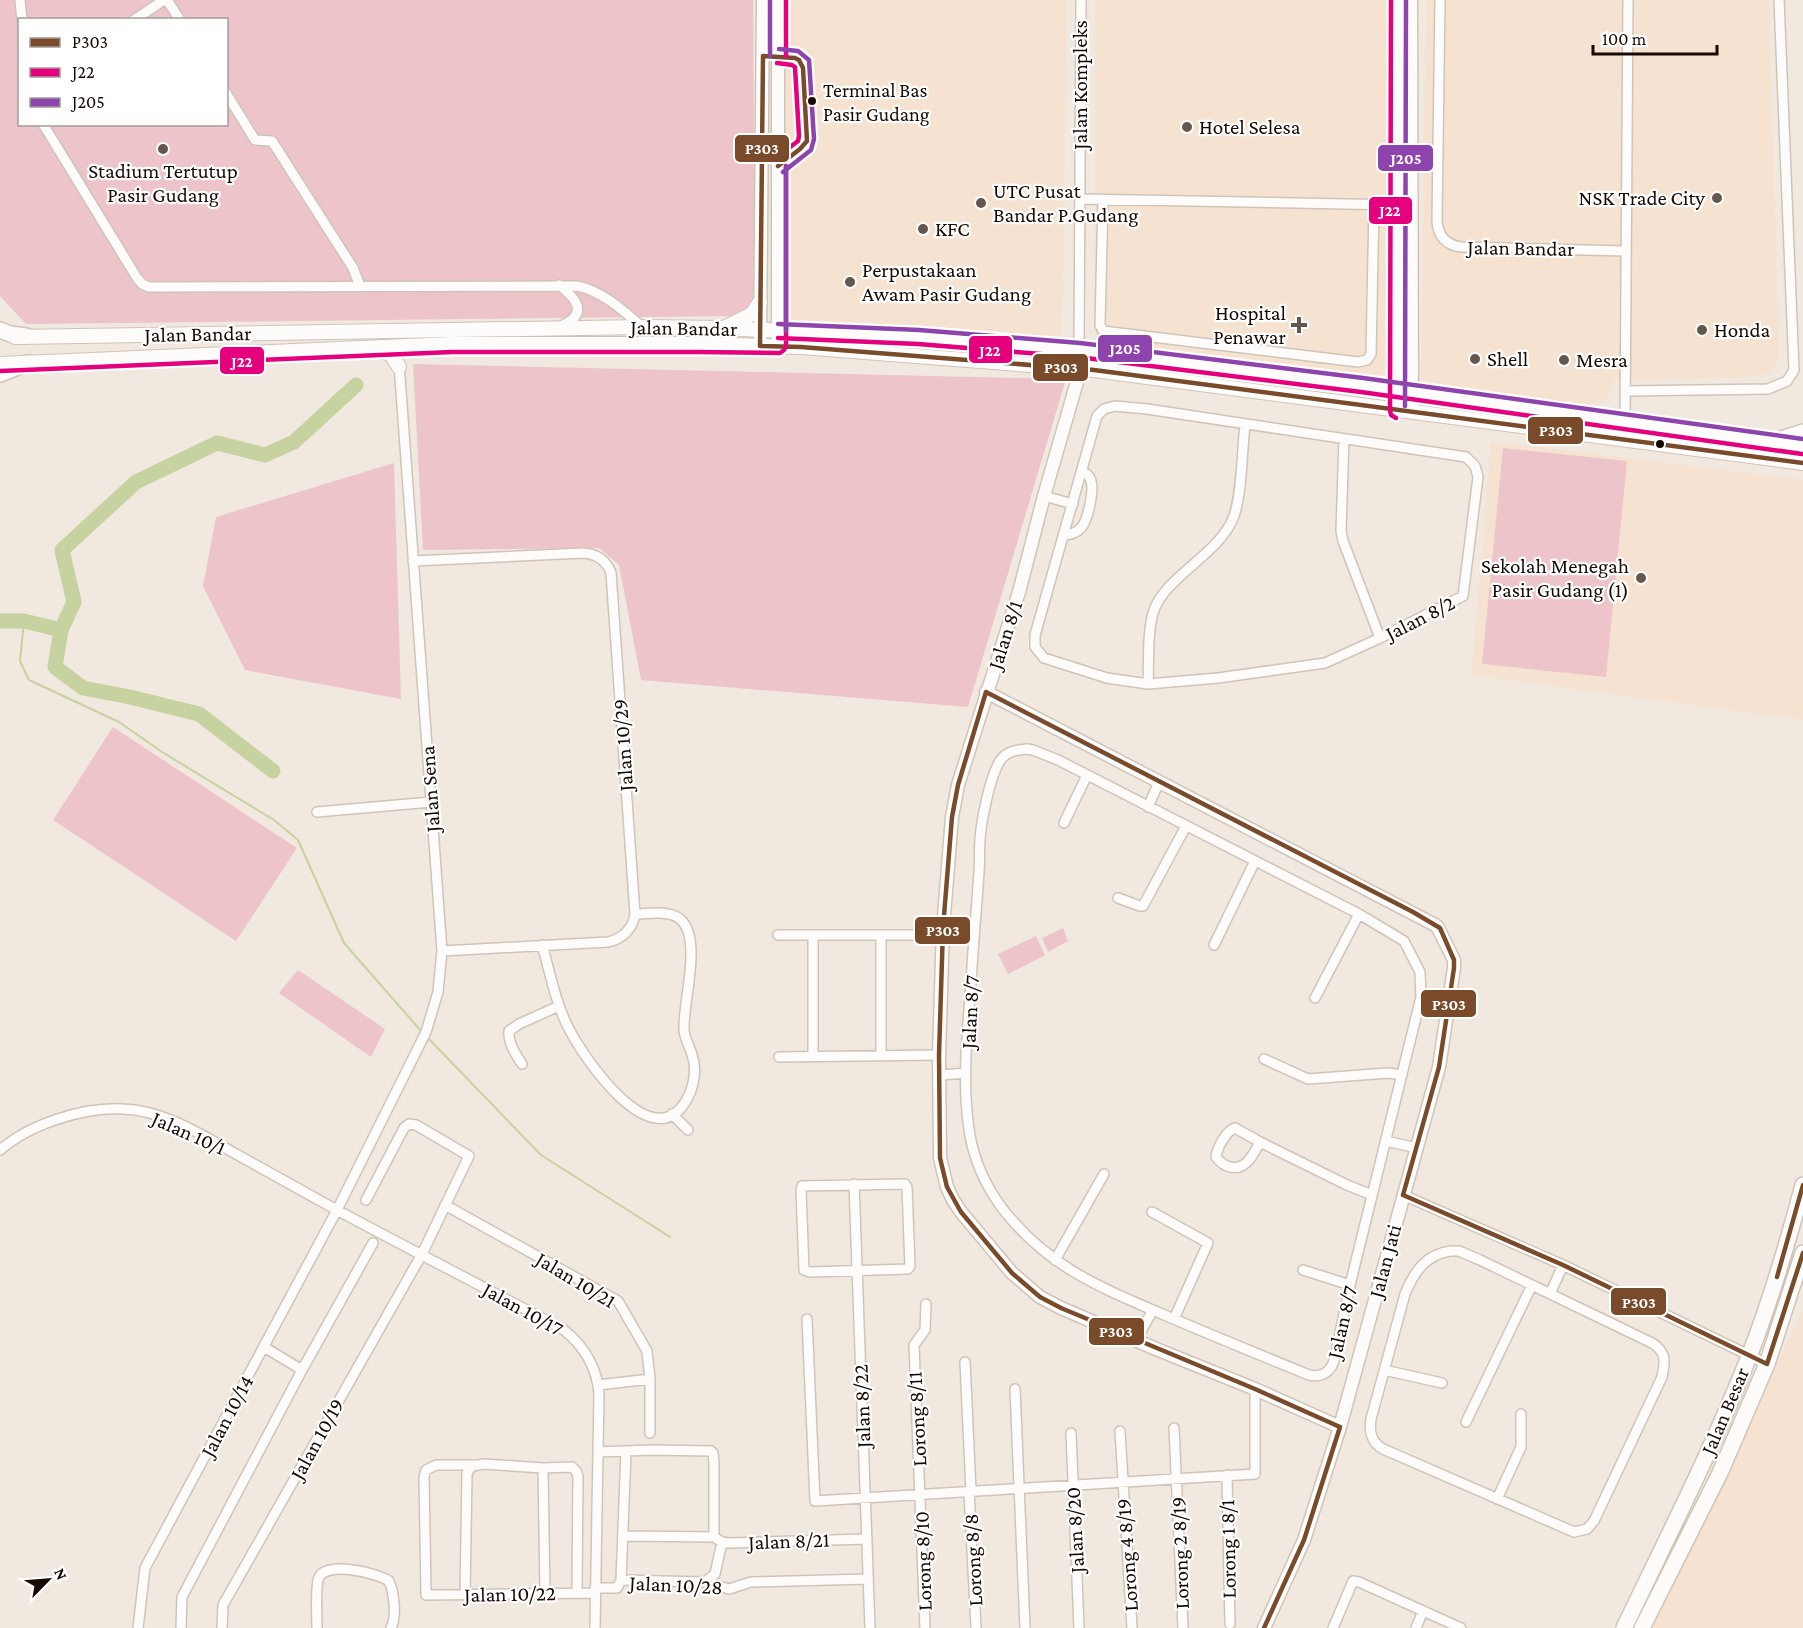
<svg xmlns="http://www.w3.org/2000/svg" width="1803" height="1628" font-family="'Crimson Pro',serif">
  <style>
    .built { fill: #f6e2d0 }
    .green { fill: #edc4c9; fill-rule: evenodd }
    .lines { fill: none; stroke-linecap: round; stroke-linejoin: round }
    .stream { stroke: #c6d29f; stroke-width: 2 }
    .river { stroke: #c6d29f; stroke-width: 15 }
    .minor-casing { stroke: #d0c4b9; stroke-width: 12 }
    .tertiary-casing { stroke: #d0c4b9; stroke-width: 15 }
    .secondary-casing { stroke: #d0c4b9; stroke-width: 16 }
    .primary-casing { stroke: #d0c4b9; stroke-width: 18 }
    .minor { stroke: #fdfcfa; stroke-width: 9 }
    .tertiary { stroke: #fdfcfa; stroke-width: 12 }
    .secondary { stroke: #fdfcfa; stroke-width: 14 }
    .primary { stroke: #fdfcfa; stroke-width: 15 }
    .bus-1-casing { stroke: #fff; stroke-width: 9 }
    .bus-2-casing { stroke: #fff; stroke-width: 9 }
    .bus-3-casing { stroke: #fff; stroke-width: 9 }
    .bus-1 { stroke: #7a4b2a; stroke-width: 4.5 }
    .bus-2 { stroke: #e5007d; stroke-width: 4.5 }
    .bus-3 { stroke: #8e44ad; stroke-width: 4.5 }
    .bus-dot { fill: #170900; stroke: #fff; stroke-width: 2 }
    .poi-dot { fill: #63574e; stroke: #fff; stroke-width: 2 }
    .labels { text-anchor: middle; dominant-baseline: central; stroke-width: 4.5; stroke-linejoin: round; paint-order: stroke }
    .bus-label { font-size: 20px; fill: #170900; stroke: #fff; text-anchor: start }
    .street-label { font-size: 21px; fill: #170900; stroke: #fff }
    .poi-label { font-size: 21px; fill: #170900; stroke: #fff; text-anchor: start }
    .line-badge { stroke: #fff; stroke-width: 2 }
    .badge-label { font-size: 16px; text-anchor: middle; font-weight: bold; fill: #fff }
  </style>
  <rect width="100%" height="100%" fill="#f1e8df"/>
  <path class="built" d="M796,0H1067L1062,342L919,330L788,324L784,321L780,314L784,11Z
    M1095,0H1385L1391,15L1389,362L1384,373L1375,377L1248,367L1095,345Z
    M1430,0H1769L1779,358L1769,374L1734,378L1647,380L1615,378L1608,396L1599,405L1521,400L1421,387L1426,1Z
    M1491,441L1803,480V720L1471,675Z
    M1803,1311V1628H1647Z"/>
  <path class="green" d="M0,0H753L755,303L737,316L26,324L0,296ZM20,20H226V124H20Z
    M413,364L1066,379L968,707L641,680L619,565L599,548L423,550Z
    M1503,448L1627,461L1606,677L1482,664Z
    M394,463L401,699L245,670L203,586L216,517Z
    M113,727L297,848L236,941L53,820Z
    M1063,928L1068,941L1048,952L1042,938Z
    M1036,936L1045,955L1008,974L998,954Z
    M298,970L385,1029L371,1057L279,993Z"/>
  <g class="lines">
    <path class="stream" d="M24,621L20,661L29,680L119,722L162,752L274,820L298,840L344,943L422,1032
      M426,1036L541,1155L670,1237"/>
    <path class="river" d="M0,621H24L61,630L74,602L62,550L136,482L217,443L265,455L294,442L356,385
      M61,630L55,667L83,688L130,697L199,714L273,771"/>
    <defs>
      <path id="minor" d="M20,0L22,20
        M167,0L180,20
        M1440,0L1437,221C1438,236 1446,245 1461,247L1626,251
        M134,20L164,0
        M226,93L255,140L272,141L353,268L360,286
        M43,124L137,278L142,284L149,287L577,286C602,291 623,310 642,327
        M1080,199L1398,205
        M1103,200L1100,325L1103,331L1358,362L1367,360L1371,354L1374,205
        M559,285C577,299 589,314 561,326
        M1079,350L1081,0
        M1625,391L1768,389L1787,381L1794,370L1779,0
        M1115,406L1147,409L1466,457L1475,466L1478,477L1463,596L1380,638L1325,663L1218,678L1148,684L1107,678L1044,658L1035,647V635L1097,416L1104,409Z
        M1625,422L1628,0
        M1344,439L1341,531L1343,541L1380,638
        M1044,496L1073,504
        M1064,535C1070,535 1076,533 1081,528C1088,520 1094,491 1091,481C1090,476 1087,474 1082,471
        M413,561L583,553C596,554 606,559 611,573L635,914C633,929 622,939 608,942L442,951
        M1148,684C1149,662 1147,631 1154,610C1167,575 1220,554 1234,516C1242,493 1242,450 1245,424
        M1027,749L1033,750L1058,760L1359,914L1404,941L1420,972L1421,997L1350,1285L1335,1357C1332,1371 1323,1378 1309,1375C1260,1355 1211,1335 1162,1314C1097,1286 1047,1266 1002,1208C985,1185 973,1158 969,1129C961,1076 969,1020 972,967C974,935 977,903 979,872C980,861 979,851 980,840C981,822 990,776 1000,761C1006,751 1017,750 1027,749Z
        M1148,807L1159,782
        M317,812L431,802
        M1064,823L1087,775
        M1118,898L1140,906H1143L1186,826
        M778,935H917
        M813,935V1056
        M881,935V1055
        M542,945C550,972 555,1001 568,1027C583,1057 653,1161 687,1099C694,1087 697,1068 692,1055C690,1047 684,1038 684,1029C683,1002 701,944 683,922C673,909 650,914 635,914
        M1214,945L1255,861
        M1315,998L1359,914
        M779,1057L939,1055
        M1264,1059L1308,1079L1388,1073L1402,1075
        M522,1064C516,1055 508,1043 509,1031L519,1024L559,1006
        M940,1075L966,1073
        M672,1114L688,1130
        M1386,1141L1417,1148
        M1260,1142C1253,1155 1245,1173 1227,1166C1222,1164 1219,1161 1216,1157C1217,1148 1226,1131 1235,1128L1260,1142L1347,1185L1372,1195
        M0,1150C30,1124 83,1107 123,1109C163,1110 202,1135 236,1154C269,1172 302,1191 335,1209C411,1250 488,1289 564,1330C585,1347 597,1367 599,1394L595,1628
        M854,1184L870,1628
        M905,1184L907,1187L910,1266L908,1269L810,1272L804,1270L801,1190L802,1186Z
        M1403,1195L1563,1265L1767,1364
        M445,1205L618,1301L647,1351L650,1379V1433
        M1152,1212L1208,1243L1174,1319
        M1451,1251H1459L1480,1260L1652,1343C1667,1352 1665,1362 1662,1377L1594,1521L1587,1529L1574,1532L1383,1449C1371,1442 1369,1432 1371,1419L1405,1294C1414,1272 1426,1254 1451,1251Z
        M1055,1260L1104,1174
        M1303,1270L1350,1285
        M1550,1294L1563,1265
        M807,1319L815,1501L1255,1474V1389
        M1136,1340L1153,1310
        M264,1347L302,1370
        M965,1362L971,1491
        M1384,1370L1442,1383
        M598,1385L650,1379
        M1015,1389L1025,1628
        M1466,1422L1532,1285
        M1174,1428L1183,1628
        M1120,1431L1132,1628
        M1071,1433L1079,1628
        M598,1452L652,1450L711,1451L713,1453L714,1462V1537
        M475,1465H436L426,1470L424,1477L426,1595L595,1593
        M543,1468L545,1593
        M1227,1475L1230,1624
        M969,1491L976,1628
        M1497,1499L1521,1447V1414
        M624,1536L714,1537
        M714,1537L722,1542L729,1543L866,1539
        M621,1580L626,1451
        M705,1582L715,1574L722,1542
        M595,1588H617L621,1580L705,1582L729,1589L751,1582L868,1579
        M465,1594L467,1473L472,1466L484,1464L543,1468L572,1467L576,1471L578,1476L577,1593
        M138,1628L145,1568L337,1210L426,1032L438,992L442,951L399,364
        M181,1628L182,1597L302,1370L373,1243
        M222,1628L223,1605L422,1254L469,1156L416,1125L409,1124L404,1128L366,1200
        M317,1628C317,1617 315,1585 319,1577C328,1561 377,1573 389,1581C394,1593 397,1616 391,1628
        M925,1628L914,1345L925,1330L926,1304
        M1333,1628L1353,1581L1359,1582L1461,1628
        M1416,1628L1423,1611"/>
      <path id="tertiary" d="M1411,0L1412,412
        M778,339V0
        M760,346L763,0
        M1081,368L1044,496L1019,592L958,785L952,817L943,928L939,1055L940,1158L947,1187L953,1200L961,1212L1012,1273L1040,1297L1061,1308L1156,1349L1255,1389L1340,1427
        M1397,410L1399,0
        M986,692L1437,926L1454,960V968L1439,1067L1340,1427L1304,1540L1264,1628"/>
      <path id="secondary" d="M726,327L752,314L760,302
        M15,337L642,327L721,328L918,337L1079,350L1362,385L1803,447
        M376,350L391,354L399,367
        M0,364L452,344H697L801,347L1094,370L1803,463"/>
      <path id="primary" d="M0,330L10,334L26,336
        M0,374L28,363
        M1772,442L1803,432
        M1624,1628C1667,1538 1713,1448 1750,1354C1771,1299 1788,1242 1803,1185
        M1642,1628L1720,1473L1767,1364L1803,1253"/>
    </defs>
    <use href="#minor" class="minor-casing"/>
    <use href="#tertiary" class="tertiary-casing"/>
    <use href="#secondary" class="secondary-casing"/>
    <use href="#primary" class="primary-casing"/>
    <use href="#minor" class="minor"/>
    <use href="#tertiary" class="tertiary"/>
    <use href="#secondary" class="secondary"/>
    <use href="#primary" class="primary"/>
    <defs>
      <path id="bus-1" d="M778,166L800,149L807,141L803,68L799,60L795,58L763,56L760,346L801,347L1094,370L1803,463
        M986,692L958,785L952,817L943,928L939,1055L940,1158L947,1187L961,1212L1012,1273L1040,1297L1061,1308L1255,1389L1340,1427
        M986,692L1413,912L1440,928L1454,960V968L1439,1067L1403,1195
        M1403,1195L1563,1265L1767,1364L1803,1253
        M1777,1277L1803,1185
        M1264,1628L1304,1540L1340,1427"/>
      <path id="bus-2" d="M786,0V56
        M1391,0L1390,410L1391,415L1396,418
        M773,160L798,141L799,136L795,67L792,65L777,63
        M778,338L918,344L1078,357L1361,392L1802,454
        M0,371L452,352H697L780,353L784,350L786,346V166"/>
      <path id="bus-3" d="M770,0V56
        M779,49L798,51L809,60L814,139L811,150L783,172
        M786,166V331
        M778,324L919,330L1080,343L1363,378L1803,439
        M1405,406L1406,0"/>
    </defs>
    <use href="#bus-1" class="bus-1-casing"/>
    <use href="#bus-2" class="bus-2-casing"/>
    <use href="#bus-3" class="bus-3-casing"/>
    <use href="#bus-1" class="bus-1"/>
    <use href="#bus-2" class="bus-2"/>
    <use href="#bus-3" class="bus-3"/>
  </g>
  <g class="bus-dot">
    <circle cx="812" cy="101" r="5"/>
    <circle cx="1660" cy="444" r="5"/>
  </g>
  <g class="poi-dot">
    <circle cx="1187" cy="127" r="6"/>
    <circle cx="163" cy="149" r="6"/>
    <circle cx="1717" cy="198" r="6"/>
    <circle cx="981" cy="203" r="6"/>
    <circle cx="923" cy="229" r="6"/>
    <circle cx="850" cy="282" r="6"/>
    <path d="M1296 316h6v6h6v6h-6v6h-6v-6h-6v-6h6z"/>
    <circle cx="1702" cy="330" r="6"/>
    <circle cx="1475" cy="359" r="6"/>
    <circle cx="1564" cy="360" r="6"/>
    <circle cx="1641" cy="578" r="6"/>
  </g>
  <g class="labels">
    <g class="bus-label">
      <text x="823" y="90">Terminal Bas<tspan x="823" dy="24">Pasir Gudang</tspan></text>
    </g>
    <g class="street-label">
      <text transform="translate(1080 85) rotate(-90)">Jalan Kompleks</text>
      <text transform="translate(1521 248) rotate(1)">Jalan Bandar</text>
      <text transform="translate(684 328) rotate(1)">Jalan Bandar</text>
      <text transform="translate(198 334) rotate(-1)">Jalan Bandar</text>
      <text transform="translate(1420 618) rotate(-27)">Jalan 8/2</text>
      <text transform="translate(1005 635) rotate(-72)">Jalan 8/1</text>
      <text transform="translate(623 745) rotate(-94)">Jalan 10/29</text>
      <text transform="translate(430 789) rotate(-94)">Jalan Sena</text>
      <text transform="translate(970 1012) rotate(-87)">Jalan 8/7</text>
      <text transform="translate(189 1133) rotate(24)">Jalan 10/1</text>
      <text transform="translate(1385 1261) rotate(-75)">Jalan Jati</text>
      <text transform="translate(576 1280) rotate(31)">Jalan 10/21</text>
      <text transform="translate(523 1309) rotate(29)">Jalan 10/17</text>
      <text transform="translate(1342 1322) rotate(-77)">Jalan 8/7</text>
      <text transform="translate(862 1406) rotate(-92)">Jalan 8/22</text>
      <text transform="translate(1725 1411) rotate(-67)">Jalan Besar</text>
      <text transform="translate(227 1416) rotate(-62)">Jalan 10/14</text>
      <text transform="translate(917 1419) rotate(-93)">Lorong 8/11</text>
      <text transform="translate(317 1439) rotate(-61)">Jalan 10/19</text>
      <text transform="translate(1075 1530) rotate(-93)">Jalan 8/20</text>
      <text transform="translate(789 1541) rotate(-2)">Jalan 8/21</text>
      <text transform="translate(1228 1549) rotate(-91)">Lorong 1 8/1</text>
      <text transform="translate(1180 1553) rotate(-92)">Lorong 2 8/19</text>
      <text transform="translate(1127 1555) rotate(-94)">Lorong 4 8/19</text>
      <text transform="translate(973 1560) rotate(-93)">Lorong 8/8</text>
      <text transform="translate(923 1561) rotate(-92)">Lorong 8/10</text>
      <text transform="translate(676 1585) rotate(3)">Jalan 10/28</text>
      <text transform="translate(510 1594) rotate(-1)">Jalan 10/22</text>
    </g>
    <g class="poi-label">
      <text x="1199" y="127">Hotel Selesa</text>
      <text x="163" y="171" text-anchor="middle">Stadium Tertutup<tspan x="163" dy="24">Pasir Gudang</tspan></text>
      <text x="993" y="191">UTC Pusat<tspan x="993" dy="24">Bandar P.Gudang</tspan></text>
      <text x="1705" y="198" text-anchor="end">NSK Trade City</text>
      <text x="935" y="229">KFC</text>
      <text x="862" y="270">Perpustakaan<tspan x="862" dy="24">Awam Pasir Gudang</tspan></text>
      <text x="1286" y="313" text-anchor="end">Hospital<tspan x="1286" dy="24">Penawar</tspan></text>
      <text x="1714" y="330">Honda</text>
      <text x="1487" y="359">Shell</text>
      <text x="1576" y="360">Mesra</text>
      <text x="1629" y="566" text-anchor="end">Sekolah Menegah<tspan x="1629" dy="24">Pasir Gudang (1)</tspan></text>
    </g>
  </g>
  <g class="line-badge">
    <rect x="734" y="134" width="56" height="29" rx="6" fill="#7a4b2a"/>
    <rect x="1377" y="144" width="57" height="28" rx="6" fill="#8e44ad"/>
    <rect x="1368" y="196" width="45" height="29" rx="6" fill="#e5007d"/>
    <rect x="1097" y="334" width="56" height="29" rx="6" fill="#8e44ad"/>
    <rect x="968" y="335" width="45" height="29" rx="6" fill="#e5007d"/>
    <rect x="219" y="346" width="46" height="29" rx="6" fill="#e5007d"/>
    <rect x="1032" y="353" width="57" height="29" rx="6" fill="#7a4b2a"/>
    <rect x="1527" y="416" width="57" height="29" rx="6" fill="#7a4b2a"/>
    <rect x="914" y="916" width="57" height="29" rx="6" fill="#7a4b2a"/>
    <rect x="1420" y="989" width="57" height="29" rx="6" fill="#7a4b2a"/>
    <rect x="1610" y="1287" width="57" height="29" rx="6" fill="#7a4b2a"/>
    <rect x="1088" y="1317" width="57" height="29" rx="6" fill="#7a4b2a"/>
  </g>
  <g class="badge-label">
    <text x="762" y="154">P303</text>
    <text x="1406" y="164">J205</text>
    <text x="1390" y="216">J22</text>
    <text x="1125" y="354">J205</text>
    <text x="990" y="356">J22</text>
    <text x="242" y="367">J22</text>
    <text x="1061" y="373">P303</text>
    <text x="1556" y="436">P303</text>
    <text x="943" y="936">P303</text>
    <text x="1449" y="1010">P303</text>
    <text x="1639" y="1308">P303</text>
    <text x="1116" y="1337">P303</text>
  </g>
  <rect x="18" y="18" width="210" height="108" fill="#ffffff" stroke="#a29d99" stroke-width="1.5"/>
  <rect x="30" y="38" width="30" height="9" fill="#7a4b2a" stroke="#a29d99" stroke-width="1.5"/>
  <text x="72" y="48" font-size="18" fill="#170900">P303</text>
  <rect x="30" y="68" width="30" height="9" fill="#e5007d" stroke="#a29d99" stroke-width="1.5"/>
  <text x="72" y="78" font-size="18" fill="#170900">J22</text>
  <rect x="30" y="98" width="30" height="9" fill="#8e44ad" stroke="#a29d99" stroke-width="1.5"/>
  <text x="72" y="108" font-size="18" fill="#170900">J205</text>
  <g transform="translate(48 1580) rotate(65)" stroke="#ffffff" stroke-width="4.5" paint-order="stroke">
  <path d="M0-4.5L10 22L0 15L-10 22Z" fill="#170900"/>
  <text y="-9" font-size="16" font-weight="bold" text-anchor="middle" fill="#170900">N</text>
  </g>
  <path d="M1593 45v9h124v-9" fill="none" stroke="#170900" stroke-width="3"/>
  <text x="1602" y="45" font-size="18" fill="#170900" stroke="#ffffff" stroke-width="4.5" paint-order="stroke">100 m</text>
</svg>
